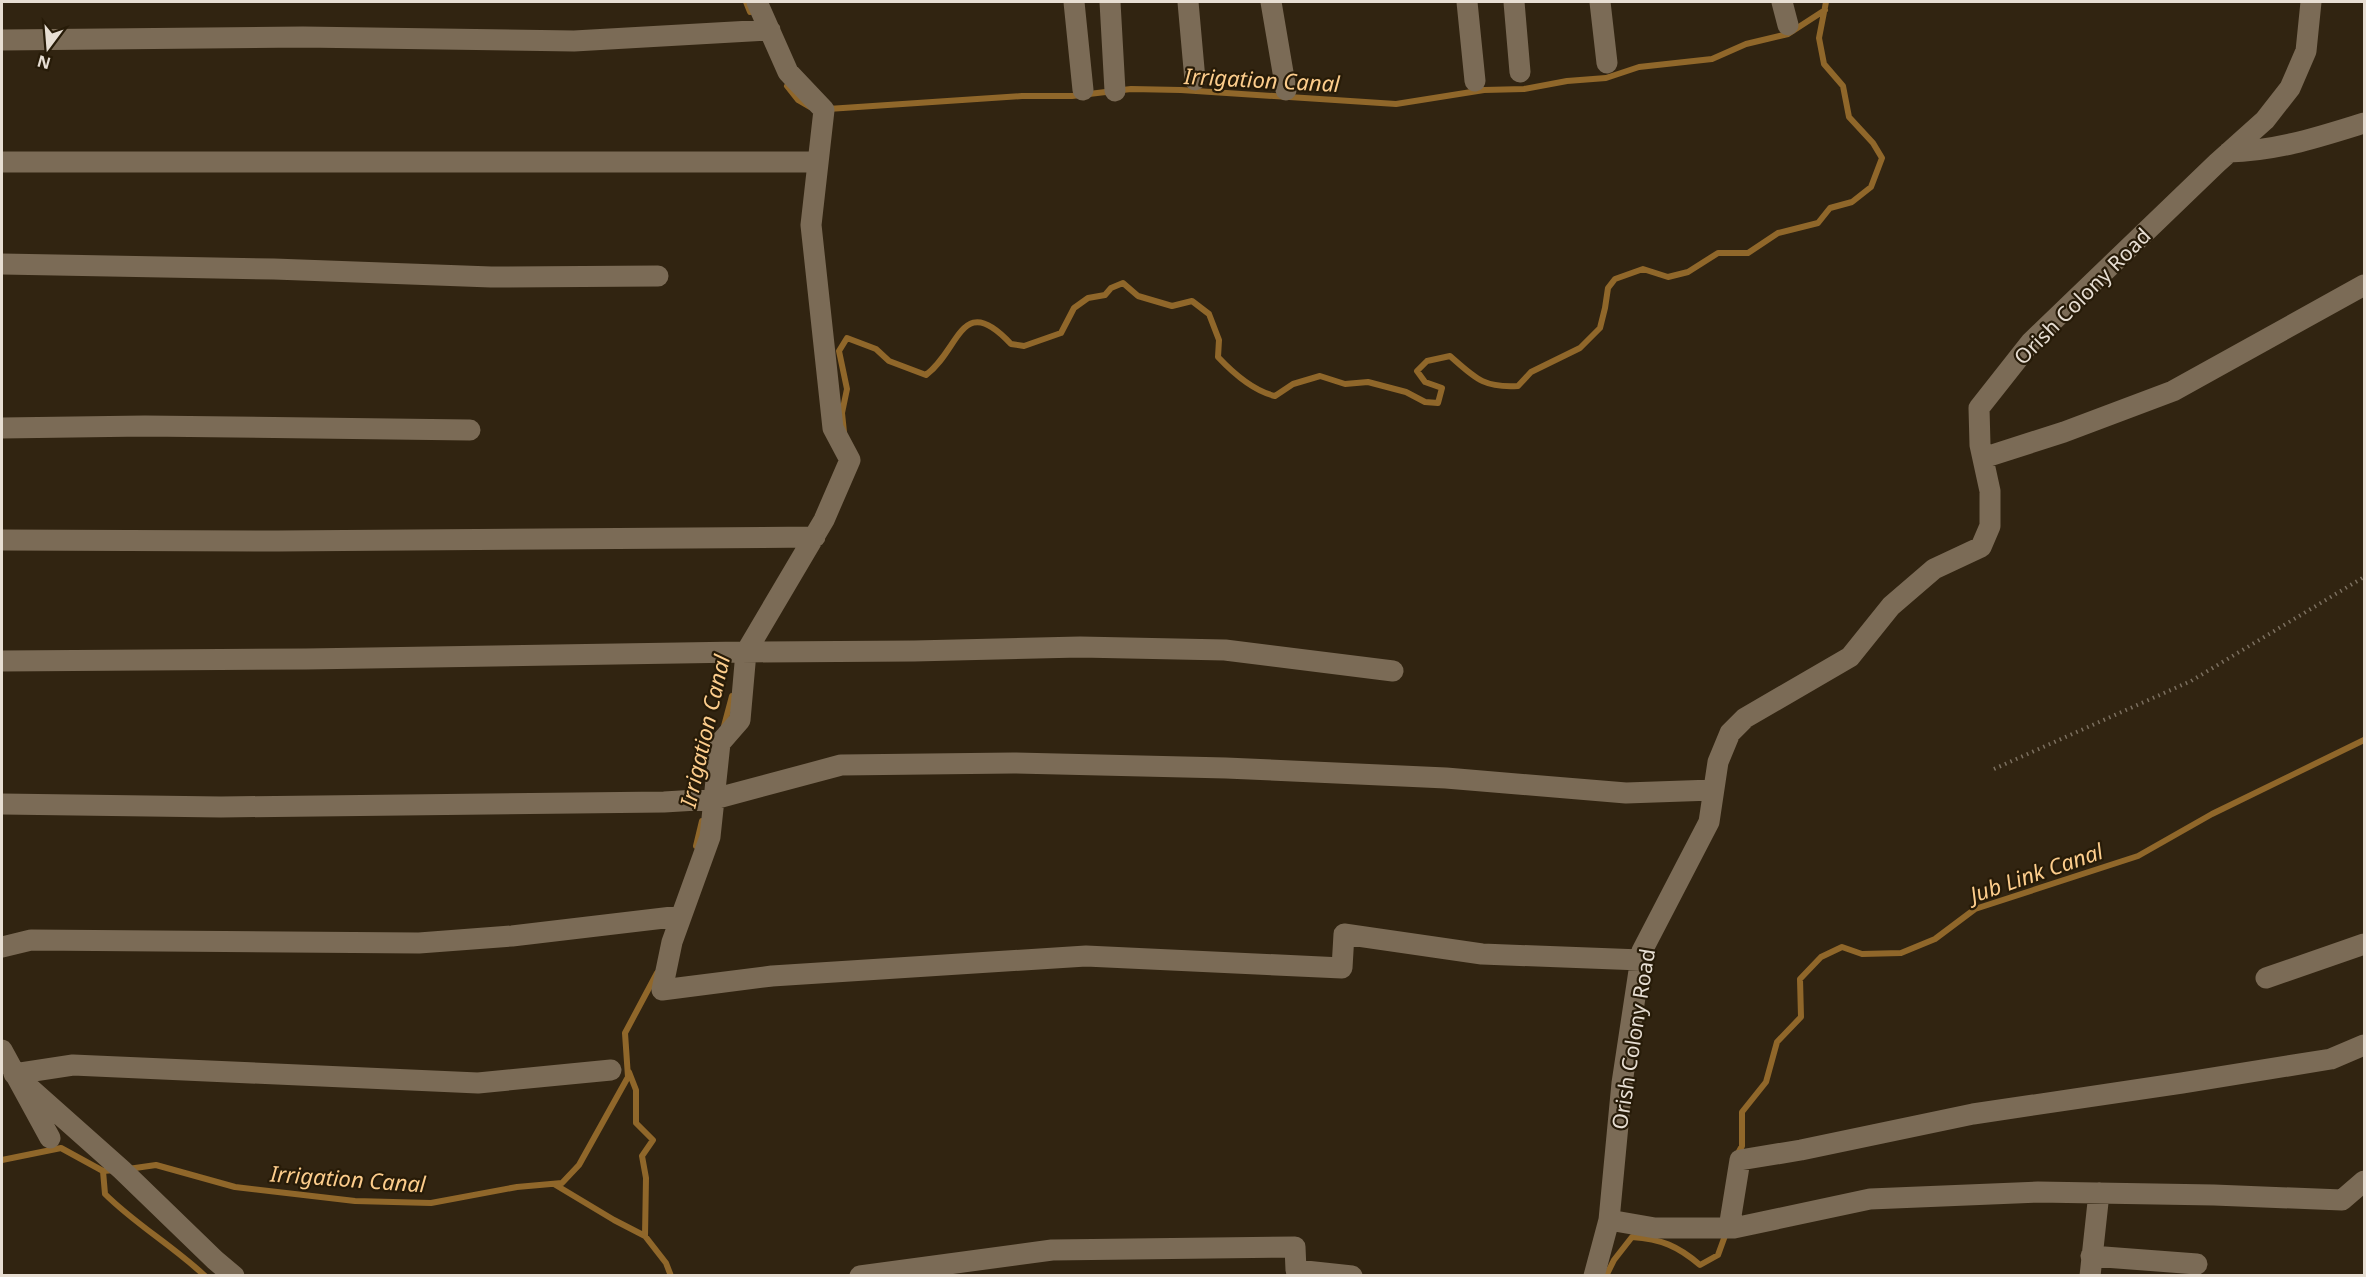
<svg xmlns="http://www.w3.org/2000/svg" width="2366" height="1277" font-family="'Noto Sans',sans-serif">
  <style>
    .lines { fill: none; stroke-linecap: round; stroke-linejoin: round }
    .stream { stroke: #90672a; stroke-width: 6 }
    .path { stroke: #7c7060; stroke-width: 4; stroke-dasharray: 1.5 4.5; stroke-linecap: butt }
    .minor { stroke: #7b6b56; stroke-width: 21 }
    .labels { text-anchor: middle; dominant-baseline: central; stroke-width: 4.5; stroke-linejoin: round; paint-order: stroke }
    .street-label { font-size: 21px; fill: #e7ded3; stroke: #271b08 }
    .water-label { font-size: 22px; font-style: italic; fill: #fdcd8c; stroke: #271b08 }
  </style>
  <rect width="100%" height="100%" fill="#312411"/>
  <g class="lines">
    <path class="stream" d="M746,2L750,12
      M787,86L798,100L810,107
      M828,109L1022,96H1072L1131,89L1181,90L1396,104L1484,90L1524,89L1567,81L1606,78L1639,67L1712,59L1746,44L1788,34L1825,10
      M844,432L842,413L847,389L839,351L847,338L876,349L889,361L926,375C960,350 961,290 1011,344L1024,346L1061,333L1074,308L1088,298L1105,295L1111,288L1123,283L1138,296L1172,306L1192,301L1209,314L1219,340L1218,357C1233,373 1254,391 1275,396L1293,384L1320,376L1345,384L1368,382L1406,392L1425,402L1438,403L1442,388L1425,382L1417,371L1427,361L1450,356C1475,378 1483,388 1518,386L1531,372L1580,348L1600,328L1605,308L1608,288L1615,279L1643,269L1668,277L1688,272L1718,253H1748L1778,233L1818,223L1830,208L1852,202L1871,187L1882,158L1873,143L1849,117L1843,86L1824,64L1819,38L1826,2
      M724,726L732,696
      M696,846L702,821
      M629,1072L636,1090V1123L653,1140L642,1156L646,1178L645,1236
      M1737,1155L1742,1146V1112L1766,1082L1777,1042L1801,1017L1800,979L1821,957L1842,947L1862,954L1901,953L1935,939L1975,909L2138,856L2212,814L2364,740
      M2,1160L61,1148L103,1171
      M128,1169L156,1165L235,1187L355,1201L431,1203L517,1187L562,1183L579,1165L628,1077L625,1033L657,973
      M115,1170L103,1171L105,1194C135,1224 173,1246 205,1276
      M554,1184L614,1220L645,1236L666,1263L671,1276
      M1606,1276L1614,1260L1632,1237C1661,1239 1678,1246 1700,1265L1718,1255L1726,1233"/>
    <path class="path" d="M1994,769L2191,681L2364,577"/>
    <path class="minor" d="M757,2L788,72L824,110L811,225L833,428L850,460L824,520L746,652L740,720L720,743L710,837L672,942L662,990L772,976L1086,956L1342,968L1344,934L1482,954L1641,960
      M1074,2L1083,90
      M1110,2L1115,91
      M1188,2L1195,80
      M1271,2L1286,90
      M1467,2L1475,81
      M1514,2L1520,72
      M1600,2L1607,63
      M1782,2L1788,25
      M2,40L303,37L574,41L770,30
      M2229,152C2277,151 2319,137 2364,123
      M2,162H818
      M2,264L274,269L491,277L658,276
      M2,428L145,426L470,430
      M1983,458L2064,432L2173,391L2364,285
      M2,540L278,541L815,537
      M2,661L306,659L741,652L914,651L1080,647L1225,650L1393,671
      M2,804L221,807L664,802L714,799L841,765L1013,763L1226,768L1446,778L1626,793L1713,790
      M2,947L31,940L419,943L512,936L681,916
      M2266,978L2364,944
      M2,1050L50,1138
      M14,1074L73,1065L478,1083L611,1070
      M14,1074L122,1170L215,1260L234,1276
      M1609,1220L1655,1228H1734L1870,1199L2038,1192L2214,1195L2342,1200L2364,1181
      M1729,1228L1740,1160L1801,1150L1973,1114L2182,1083L2331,1059L2364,1045
      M2091,1256L2197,1264
      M860,1276L1052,1250L1295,1247L1296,1270L1352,1276
      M1594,1276L1609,1220L1622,1083L1642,951L1709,822L1718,762L1730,733L1745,718L1850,657L1891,606L1934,569L1981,547L1990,526V491L1980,445L1979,408L2031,342L2217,163L2265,120L2290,88L2306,51L2311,2
      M2090,1276L2099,1193"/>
  </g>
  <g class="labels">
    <g class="street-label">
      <text transform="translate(2082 296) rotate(-45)">Orish Colony Road</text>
      <text transform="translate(1633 1039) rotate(-81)">Orish Colony Road</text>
    </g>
    <g class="water-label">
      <text transform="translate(1262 79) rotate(3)">Irrigation Canal</text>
      <text transform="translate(704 731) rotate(-77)">Irrigation Canal</text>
      <text transform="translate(2036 872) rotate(-19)">Jub Link Canal</text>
      <text transform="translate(348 1178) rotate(4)">Irrigation Canal</text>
    </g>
  </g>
  <rect width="2366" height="1277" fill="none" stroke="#e7ded3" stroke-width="6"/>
  <g transform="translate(48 48) rotate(196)" stroke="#271b08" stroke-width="4.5" paint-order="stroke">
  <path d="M0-4.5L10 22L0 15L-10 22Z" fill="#e7ded3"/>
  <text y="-9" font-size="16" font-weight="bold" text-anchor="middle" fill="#e7ded3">N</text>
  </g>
</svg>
